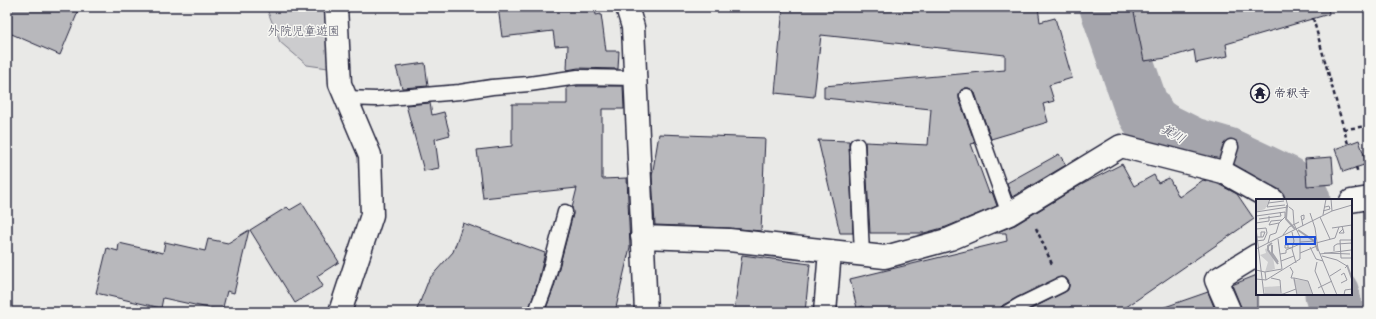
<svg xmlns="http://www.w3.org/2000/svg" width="1376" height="319" font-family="Pangolin,'Klee One',sans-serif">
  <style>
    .park { fill: #ccccce; stroke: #777784 }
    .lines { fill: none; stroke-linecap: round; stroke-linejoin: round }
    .river { stroke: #a5a5ac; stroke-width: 55 }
    .building { fill: #b8b8bc; stroke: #22223b }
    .service-casing { stroke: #22223b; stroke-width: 17 }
    .minor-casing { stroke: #22223b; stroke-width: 25 }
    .path { stroke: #22223b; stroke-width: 2.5; stroke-dasharray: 4 3; stroke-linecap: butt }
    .service { stroke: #f6f6f2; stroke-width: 14 }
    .minor { stroke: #f6f6f2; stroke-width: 22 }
    .labels { text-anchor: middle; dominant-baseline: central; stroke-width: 3; stroke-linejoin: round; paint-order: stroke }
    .park-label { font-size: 12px; fill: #555567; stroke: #f6f6f2 }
    .poi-label { font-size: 12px; fill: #22223b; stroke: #f6f6f2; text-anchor: start }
    .water-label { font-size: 13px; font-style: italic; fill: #565668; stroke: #f6f6f2 }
    .inset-river { fill: none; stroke: #a5a5ac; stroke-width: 2 }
    .inset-road { fill: none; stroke: #9999a2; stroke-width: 1 }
    .view { fill: #1d4ed8; fill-opacity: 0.15; stroke: #1d4ed8; stroke-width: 2 }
    .inset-edge { fill: none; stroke: #22223b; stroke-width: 2 }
  </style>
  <rect width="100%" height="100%" fill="#e9e9e7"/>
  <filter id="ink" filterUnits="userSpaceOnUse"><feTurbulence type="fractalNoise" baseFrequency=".025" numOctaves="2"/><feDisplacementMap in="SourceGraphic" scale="8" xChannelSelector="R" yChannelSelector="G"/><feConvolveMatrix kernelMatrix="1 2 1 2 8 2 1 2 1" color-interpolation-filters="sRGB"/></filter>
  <g filter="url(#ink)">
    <path class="park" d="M266,7H326L328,68L307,65L280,42Z"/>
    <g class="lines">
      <path class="river" d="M1107,7L1140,103L1151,122L1161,129L1193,145L1227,155L1286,183L1301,196L1303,200
        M1332,294L1336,312"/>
    </g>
    <path class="building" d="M7,7H80L60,55L7,32Z
      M498,7H595L596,15L601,14L606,51H619L618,69L578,68L567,70L568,45L555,46L553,31L502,37Z
      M783,7H1038L1040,22L1055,18L1072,78L1049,85L1054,101L1043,104L1048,122L991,139L975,93L969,88H965L961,90L959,94V99L975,143L971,144L989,193L992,192L997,206L946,227L924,233H870L865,142L928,145L931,109L824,98V86L1005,70V55L821,35L814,97L775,93Z
      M1133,7H1328L1329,14L1226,44L1228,56L1196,63L1194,50L1167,58L1144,61Z
      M425,63L428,86L402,88L396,67Z
      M579,86H623L624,109H602V179L627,178L630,247L615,312L545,311L554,287L573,214L572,208L577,188L483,198L477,150L512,146V104H567V87Z
      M430,103L432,115L444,112L450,135L435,139L439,168L424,171L406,105Z
      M659,134L765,138L761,231L729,228L655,225L652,176Z
      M818,140L849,141L853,233H840Z
      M1359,140L1367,164L1343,172L1335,149Z
      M1059,154L1066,165L1012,197L1007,183Z
      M1332,157L1334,184L1307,186L1305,159Z
      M1122,164L1134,186L1154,175L1158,183L1169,178L1179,197L1203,180L1218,184L1237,194L1254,219L1119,312H1025L1068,290L1069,286V282L1066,278L1061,277L1016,298L1003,305L1000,308V312H864L863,306L857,308L850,279L1007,241L1006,233H995L1015,225L1079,186Z
      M302,203L339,262L317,276L323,286L295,303L250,230L287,207L290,210Z
      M463,223L545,253L538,282L528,312H416L429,279L453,252Z
      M249,230L234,293L227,291L222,311L163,298L161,308L96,293L107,248L118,251L119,243L163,253L165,242L205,251L208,239L228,243Z
      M742,255L810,264L805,312H734Z
      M1257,275V312H1242L1241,307L1232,285Z
      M1208,292L1216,312H1163L1162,308Z"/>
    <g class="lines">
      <defs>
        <path id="service" d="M967,96L1009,214
          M345,98L376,99L460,92L492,87L529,84L578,77L635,78
          M857,145L862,254
          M1223,172L1231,147
          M536,312L546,285L565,212
          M1008,312L1020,305L1061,285"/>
        <path id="minor" d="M336,7L340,84L370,155L372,215L340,312
          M627,7L633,27L646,312
          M1351,201L1369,198
          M642,237L729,240L885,257L950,239L1009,214L1121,146L1223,172L1273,200
          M825,312L830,251
          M1230,312L1216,280L1257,255"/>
      </defs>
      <use href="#service" class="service-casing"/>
      <use href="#minor" class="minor-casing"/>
      <path class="path" d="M1313,18L1348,144
        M1344,129L1369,126
        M1356,167L1358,173
        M1036,228L1052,264
        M1070,307L1073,312"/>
      <use href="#service" class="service"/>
      <use href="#minor" class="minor"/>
    </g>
  </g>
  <defs>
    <symbol id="temple-ring" viewBox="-11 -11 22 22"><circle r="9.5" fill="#f6f6f2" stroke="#22223b" stroke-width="1.5"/><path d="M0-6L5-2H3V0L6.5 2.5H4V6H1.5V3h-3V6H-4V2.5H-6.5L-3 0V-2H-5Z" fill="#22223b"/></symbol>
  </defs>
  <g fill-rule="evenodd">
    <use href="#temple-ring" x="1249" y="82" width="22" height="22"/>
  </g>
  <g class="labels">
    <g class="park-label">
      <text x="304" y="31">外院児童遊園</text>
    </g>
    <g class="poi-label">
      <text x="1274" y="93">帝釈寺</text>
    </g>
    <g class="water-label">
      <text transform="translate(1173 134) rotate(29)">箕川</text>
    </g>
  </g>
  <g transform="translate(1256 199)">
    <rect width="96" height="96" fill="#e9e9e7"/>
    <path d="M0,0H14L9,10L0,13ZM12,49L17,58L19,70L9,73L12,63L4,56L10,54L9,50Z" fill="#ccccce"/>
    <path d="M37,80L52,82L57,96H41ZM24,87V94L9,95L8,88Z" fill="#ccccce"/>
    <path class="inset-river" d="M31,6L30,20L39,30M42,31L58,42L62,52M16,44L12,47V51L22,65M16,46V54L22,63M91,66L96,80"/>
    <path class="inset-road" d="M14,0L11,8L29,6M75,0L76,12M12,4L28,2M67,12L74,10L73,7L69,8M0,13L32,8L30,0M54,14L59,29L62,50L81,96M67,16L70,0M0,17L29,13M64,18L74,40M3,20L25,17L24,13M46,21L48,20V16L45,17L47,27M0,24L13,22V17M23,24L13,26L15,22L26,21M86,27L88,34H83L87,30M0,29L8,96M76,29L96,26M36,33L38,42L36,50L40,64M27,36L33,28L43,23M96,36V71M1,38H7L9,33H5V38M0,42L8,41L11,34L10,29L0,30M44,43L60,42M12,44L14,36L20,34L23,24L29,18V13M60,44L79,39L83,28M54,48L60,60L67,62M32,49V46H29V49H35M0,50L76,12L96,6M78,52V47L81,45L96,44M44,54L61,47M68,54L94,55M24,55L30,54V51L44,45M64,55L95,51M66,57L81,61L91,67L89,69M95,59H85L84,41H96M25,62L38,57M61,63L59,72L69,96M34,68L37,73L35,79H38M0,71L9,73L10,81M9,73L26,70L22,40M74,77L85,70M15,79L24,81L25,94M0,80L10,81L44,60V38L38,25L37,11L33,8M85,84L91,81L88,74L85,76M62,89L76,82M8,95H27L40,90M41,96L38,79L52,82L57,96M88,96L89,91L96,90"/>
    <path class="view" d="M30,38H59V45H30Z"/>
    <rect width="96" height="96" class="inset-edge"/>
  </g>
  <rect width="1376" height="319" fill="none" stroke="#f6f6f2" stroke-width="24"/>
  <rect x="12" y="12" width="1352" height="295" fill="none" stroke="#22223b" stroke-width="1.5" filter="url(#ink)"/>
</svg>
